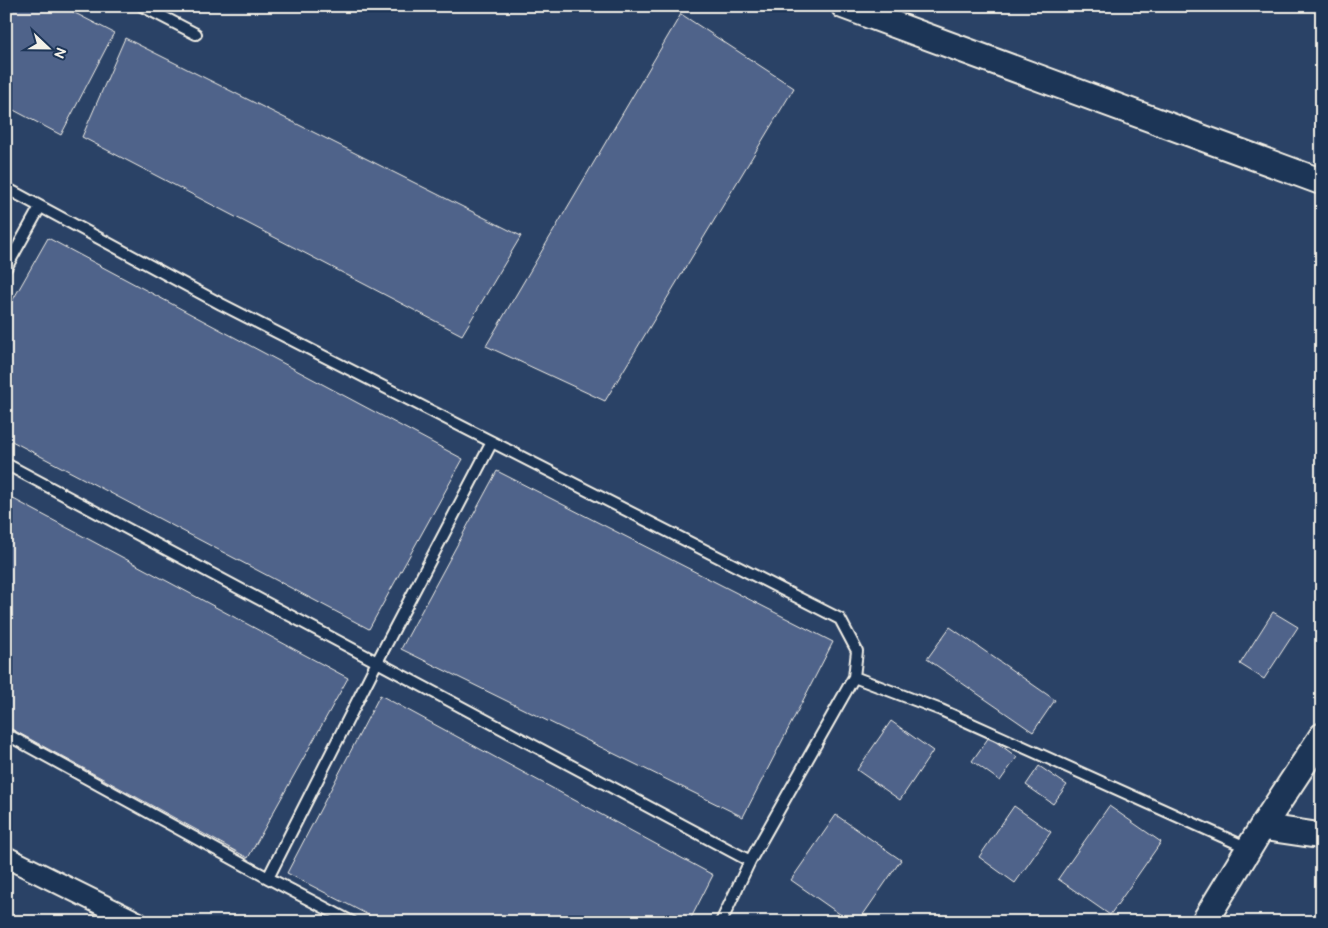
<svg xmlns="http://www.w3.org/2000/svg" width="1328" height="928" font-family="'Balsamiq Sans',sans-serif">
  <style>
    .built { fill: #2c4366 }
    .building { fill: #50638a; stroke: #f4f1e8 }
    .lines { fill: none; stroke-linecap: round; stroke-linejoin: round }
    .service-casing { stroke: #f4f1e8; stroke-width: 14 }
    .minor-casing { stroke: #f4f1e8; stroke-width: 24 }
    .tertiary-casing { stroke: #f4f1e8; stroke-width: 29 }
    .service { stroke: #1d3557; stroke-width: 10 }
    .minor { stroke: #1d3557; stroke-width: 20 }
    .tertiary { stroke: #1d3557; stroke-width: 25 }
  </style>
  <rect width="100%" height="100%" fill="#1d3557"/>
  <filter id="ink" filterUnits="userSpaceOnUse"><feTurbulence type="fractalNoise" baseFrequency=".02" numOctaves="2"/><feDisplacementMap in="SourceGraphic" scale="10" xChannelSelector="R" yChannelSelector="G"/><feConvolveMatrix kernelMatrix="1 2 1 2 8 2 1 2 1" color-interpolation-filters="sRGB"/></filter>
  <g filter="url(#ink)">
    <path class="built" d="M6,6H1322V922H6Z"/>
    <path class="building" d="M6,6H76L73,12L114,33L61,135L6,106Z
      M681,14L794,88L605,401L486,346Z
      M125,38L521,236L462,335L82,137Z
      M48,238L463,459L369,629L6,438V312Z
      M497,471L833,642L743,817L401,649Z
      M6,495L348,678L248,858L6,726Z
      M1273,612L1298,627L1264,679L1240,664Z
      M950,627L1055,700L1033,732L927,659Z
      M380,695L713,875L689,922H382L287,873Z
      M891,721L933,751L900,800L857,770Z
      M989,737L1017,757L1000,781L972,761Z
      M1039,766L1067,785L1053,804L1026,785Z
      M1014,806L1051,832L1015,883L979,857Z
      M1109,806L1161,842L1110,915L1058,879Z
      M836,815L901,860L858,922H851L791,880Z"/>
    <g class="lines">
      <defs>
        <path id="service" d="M142,6L196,34
          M6,188L221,304L840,619L857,651L854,677
          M6,268L40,207
          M6,464L750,861
          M6,734L268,878L352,922
          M268,878L377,662L492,442
          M721,922L750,861L854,677L941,710L1248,848"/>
        <path id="minor" d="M6,857L137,922"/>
        <path id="tertiary" d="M844,6L1322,182
          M1262,827L1322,836
          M1204,922L1262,827L1322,736"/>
      </defs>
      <use href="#service" class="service-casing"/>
      <use href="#minor" class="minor-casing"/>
      <use href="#tertiary" class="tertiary-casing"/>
      <use href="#service" class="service"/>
      <use href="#minor" class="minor"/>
      <use href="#tertiary" class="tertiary"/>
    </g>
  </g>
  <rect width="1328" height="928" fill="none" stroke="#1d3557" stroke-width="25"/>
  <rect x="12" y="12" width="1303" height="903" fill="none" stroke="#f4f1e8" stroke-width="2" filter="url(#ink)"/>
  <g transform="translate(48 48) rotate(112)" stroke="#1d3557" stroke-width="4" paint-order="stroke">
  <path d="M0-4L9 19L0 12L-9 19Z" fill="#f4f1e8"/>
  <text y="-8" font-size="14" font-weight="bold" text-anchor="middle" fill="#f4f1e8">N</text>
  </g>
</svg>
